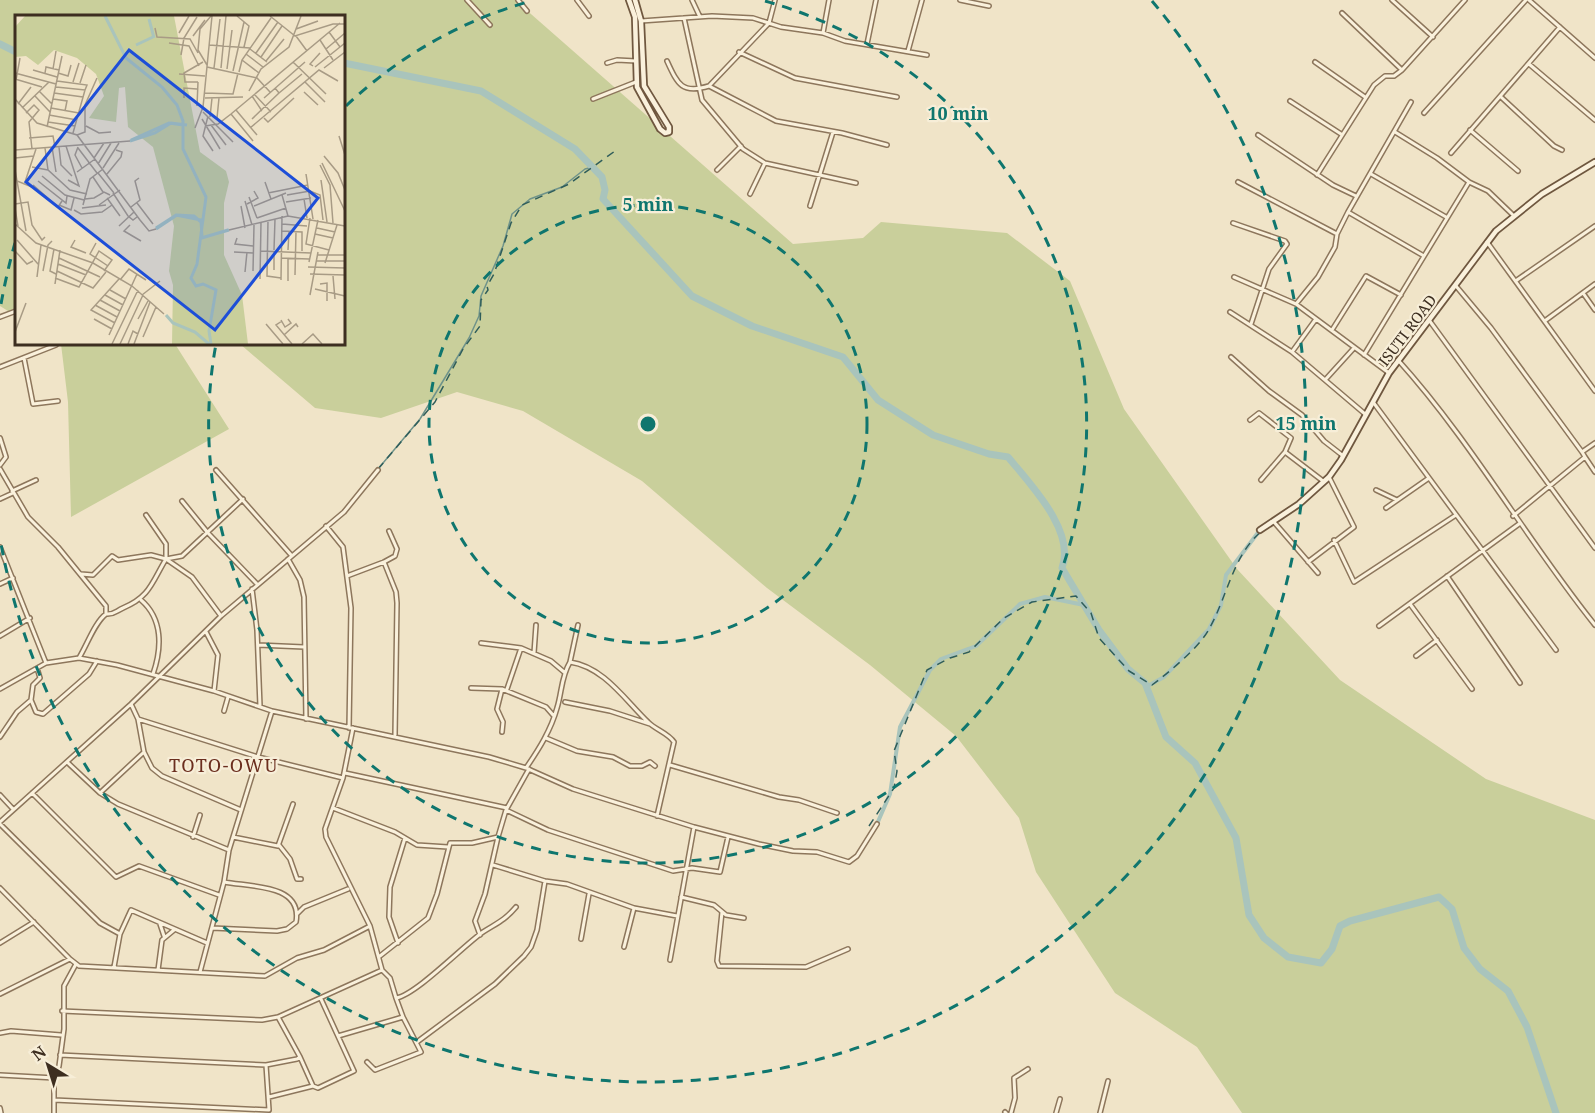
<svg xmlns="http://www.w3.org/2000/svg" width="1595" height="1113" font-family="'Noto Serif',serif">
  <style>
    .green { fill: #c9cf9b }
    .lines { fill: none; stroke-linecap: round; stroke-linejoin: round }
    .stream { stroke: #6f938a; stroke-width: 1.5 }
    .canal { stroke: #a9c4bc; stroke-width: 4 }
    .river { stroke: #a9c4bc; stroke-width: 7 }
    .ferry { stroke: #2f5d5a; stroke-width: 1.5; stroke-dasharray: 8 6; stroke-linecap: butt }
    .street-casing { stroke: #8d765c; stroke-width: 6 }
    .secondary-casing { stroke: #6f573f; stroke-width: 8 }
    .street { stroke: #faf1dc; stroke-width: 3 }
    .secondary { stroke: #faf1dc; stroke-width: 4.5 }
    .ring { fill: none; stroke: #0f766e; stroke-width: 3; stroke-dasharray: 10 8 }
    .labels { text-anchor: middle; dominant-baseline: central; stroke-width: 4.5; stroke-linejoin: round; paint-order: stroke }
    .street-label { font-size: 15px; fill: #3d2e20; stroke: #f7eed8 }
    .quarter-label { font-size: 18px; letter-spacing: 1.5px; fill: #6b2e1e; stroke: #f7eed8 }
    .inset-river { fill: none; stroke: #a9c4bc; stroke-width: 3 }
    .inset-road { fill: none; stroke: #a89b85; stroke-width: 1.5 }
    .view { fill: #1d4ed8; fill-opacity: 0.15; stroke: #1d4ed8; stroke-width: 3 }
    .inset-edge { fill: none; stroke: #3d2e20; stroke-width: 3 }
    .centre { fill: #0f766e; stroke: #f7eed8; stroke-width: 3 }
    .ring-label { font-size: 18px; text-anchor: middle; font-weight: bold; fill: #0f766e; stroke: #f7eed8; stroke-width: 4.5; stroke-linejoin: round; paint-order: stroke }
  </style>
  <rect width="100%" height="100%" fill="#f0e4c8"/>
  <path class="green" d="M0,0H515L793,244L863,238L881,222L1007,233L1070,281L1124,409L1237,569L1340,680L1486,779L1595,820V1113H1242L1197,1047L1115,993L1036,872L1019,818L956,736L870,665L767,588L642,481L523,411L457,392L381,418L315,408L240,344H344V16H16V316L0,306Z
    M61,344H175L229,429L71,517L68,402Z"/>
  <g class="lines">
    <path class="stream" d="M378,469L420,419L469,338L479,316L481,296L503,246L512,214L530,199L562,187L585,169L593,167"/>
    <path class="canal" d="M1146,687L1164,677L1209,629L1221,605L1226,575L1260,530
      M877,824L890,794L900,727L930,670L941,659L976,646L1020,604L1045,597L1084,605"/>
    <path class="river" d="M0,44L16,52
      M344,63L481,91L575,149L602,177L605,190L603,199L692,296L752,326L843,357L878,400L933,435L989,454L1008,457C1030,484 1076,531 1062,568L1099,630L1128,669L1145,683L1166,737L1195,763L1236,838L1249,915L1264,938L1288,957L1321,963L1332,949L1340,926L1350,921L1439,897L1452,909L1464,948L1480,969L1508,991L1527,1027L1556,1113"/>
    <path class="ferry" d="M378,469L435,402L463,349L480,326L481,300L488,290L487,286L494,274L511,223L522,205L569,184L615,151
      M869,826L894,788L897,771L894,751L927,670L950,658L969,652L1004,618L1032,602L1076,596L1091,613L1099,638L1129,671L1152,685C1168,673 1200,647 1209,629C1227,598 1233,554 1262,531"/>
    <defs>
      <path id="street" d="M467,0L490,25
        M518,0L527,11
        M577,0L589,16
        M692,0L700,17
        M960,0L989,6
        M1392,0L1433,37
        M1529,0L1595,58
        M1342,13L1402,70
        M684,18L702,100L743,149L765,163L856,183
        M641,21L712,16L753,18L781,27L823,33L845,41L927,55
        M823,33L829,0
        M867,44L876,0
        M908,51L922,0
        M739,52L795,78L897,97
        M667,61C678,85 682,94 709,86L776,121L842,133L887,145
        M1315,62L1365,97
        M607,63L617,60L636,61
        M1529,64L1595,120
        M709,86L769,23L775,0
        M1501,97L1554,146L1562,150
        M593,99L636,82
        M1290,101L1341,134
        M1424,113L1526,0
        M1470,130L1518,171
        M1395,132L1437,158L1469,182L1488,191L1513,215
        M1258,135L1333,185L1356,196
        M1451,153L1560,27
        M717,170L741,146
        M1371,174L1446,217
        M1317,175L1374,85L1385,76H1394L1402,70L1465,0
        M1238,182L1337,234
        M750,194L765,163
        M810,206L833,132
        M1348,212L1424,256
        M1233,223L1285,241L1287,244L1269,269L1251,324
        M1487,242L1595,391
        M1234,277L1296,304L1389,373
        M1517,280L1595,226
        M1456,286L1491,328L1582,452
        M1583,293L1595,310
        M1296,304L1318,277L1335,247L1337,234L1348,212L1411,102
        M1230,312L1292,352L1365,414
        M0,317L16,311
        M1429,320L1595,548
        M1546,320L1595,284
        M1332,330L1366,276L1401,295
        M1292,352L1316,319
        M1364,355L1469,182
        M1231,357L1269,391L1302,415L1324,441L1342,455
        M24,358L33,404L58,401
        M1398,360C1472,442 1526,539 1595,625
        M0,367L56,345
        M1325,380L1354,348
        M1373,402L1556,650
        M1250,420L1259,413L1291,438L1285,452L1261,480
        M0,438L6,457L0,465
        M1285,452L1323,481
        M1585,457L1595,472
        M0,469L28,517L58,547L106,606V614C95,622 87,645 79,658
        M216,470L292,556
        M1376,490L1397,500
        M12,491L36,480
        M0,499L13,493
        M182,501L208,533L257,584
        M1386,508L1429,478
        M146,515L166,544V559L192,577L221,616
        M1513,516L1585,457L1582,452L1595,443
        M1274,522L1318,573
        M326,526L343,547L351,608L349,728
        M1334,540L1354,582L1456,515
        M0,547L46,663
        M288,559L300,580L304,597L306,719
        M384,562L395,556L397,549L389,531
        M1308,562L1354,527L1329,477
        M81,574L93,575L112,556L118,560L151,555L166,559L182,556L243,499
        M347,576L384,562L396,592L397,603L395,735
        M1447,576L1520,683
        M0,584L13,578
        M252,589L257,630L260,706
        M141,600C163,619 162,648 153,674
        M1410,604L1472,689
        M106,614C114,615 116,611 123,608C150,597 152,582 166,559
        M578,625L570,662C604,667 625,700 648,722C656,730 668,733 674,742L657,816
        M1379,626L1519,524
        M206,632L218,655L214,691
        M0,636L30,618
        M481,643L521,648
        M258,645L304,647
        M534,653L536,625
        M1416,656L1437,640
        M471,688L502,689
        M0,689L46,663L79,658L117,665L214,691L272,711L489,757L526,768L573,789L694,827L759,844L793,851L817,852L849,862L857,856L877,824
        M507,689L521,648L551,661L564,672
        M31,700L36,712L43,714L89,674L97,661
        M565,702L610,711L650,724
        M131,704L138,719L144,752L152,768L162,776L241,810
        M224,711L228,697
        M138,719L258,757L343,778
        M353,728L343,778L325,829L326,837L370,926L382,970L390,978L396,998
        M502,732L503,722L497,709L502,689L546,707L553,715
        M0,737L17,712L31,700L33,685L40,678L37,668
        M546,738L577,751L613,757L630,766H642L650,762L655,766
        M67,762L100,793L118,804L229,850
        M670,765L779,797L799,800L837,813
        M526,768C539,749 551,730 557,708C562,692 561,677 570,662
        M345,773L507,808
        M32,793L116,877L139,866L219,895
        M100,793L144,752
        M0,795L13,809
        M333,808L395,832L417,845L448,847
        M506,810L548,830L673,871L692,868L720,872L728,837
        M0,822L131,704L221,616L344,512L378,470
        M0,824L100,923L120,934
        M193,837L200,815
        M233,837L278,846L293,804
        M279,845L290,859L297,879H301
        M493,865L545,881L567,884L634,908
        M0,888L70,959
        M681,897L714,905L726,915L744,918
        M722,912L717,961L719,966L806,967L848,949
        M297,914L304,907L348,889
        M160,924L164,936
        M212,928L277,931L287,929L296,922C303,883 248,887 224,882L229,850L272,711
        M480,935L475,921L485,894L498,837L506,810L529,769
        M581,939L589,894
        M0,943L34,922
        M398,943L389,917L390,887L405,838
        M624,947L634,908L677,916
        M380,956L428,918L437,894L450,843H472L498,837
        M670,960L694,827
        M114,967L120,934L131,910L207,943
        M158,970L162,940L174,930
        M200,972L224,882
        M0,994L70,959L79,966L265,976L297,958L324,950L370,926
        M62,1011L262,1020L278,1017L382,970
        M403,1017L396,998C416,995 464,945 483,932C497,923 504,921 516,907
        M0,1033L11,1031L61,1035
        M338,1036L403,1017L421,1052L375,1070L367,1062
        M417,1042L495,984L524,956L531,947L537,930L545,881
        M60,1055L266,1065L297,1059L300,1057L278,1017
        M300,1057L313,1086
        M0,1075L55,1078
        M269,1097L313,1086L318,1088L354,1071L321,999
        M54,1100L269,1110L266,1065
        M0,1108L1,1113
        M1005,1112L1006,1113
        M54,1113V1082L59,1066L64,1029V986L76,964
        M1011,1113L1015,1098L1014,1078L1028,1069
        M1056,1113L1060,1099
        M1100,1113L1108,1081"/>
      <path id="secondary" d="M629,0L635,17L637,87L660,129L665,133L669,132V127L644,86L641,21L635,0
        M1260,530L1299,504L1329,477L1341,460L1389,373L1496,231L1542,194L1595,162"/>
    </defs>
    <use href="#street" class="street-casing"/>
    <use href="#secondary" class="secondary-casing"/>
    <use href="#street" class="street"/>
    <use href="#secondary" class="secondary"/>
  </g>
  <g class="ring">
    <circle cx="648" cy="424" r="219"/>
    <path d="M346 106A439 439 0 0 1 531 1M765 1A439 439 0 1 1 216 344"/>
    <path d="M1 304A658 658 0 0 1 15 243M1152 1A658 658 0 1 1 1 544"/>
  </g>
  <g class="labels">
    <g class="street-label">
      <text transform="translate(1407 330) rotate(-53)">ISUTI ROAD</text>
    </g>
    <g class="quarter-label">
      <text x="224" y="765">TOTO-OWU</text>
    </g>
  </g>
  <g transform="translate(15 15)">
    <rect width="330" height="330" fill="#f0e4c8"/>
    <path d="M10,1H159L185,137L211,156L214,167L209,188V240L227,280L233,329H157L158,270L154,256L159,211L138,132L113,112L110,72L104,73L101,107L74,103L89,81L81,59L62,43L39,35L23,50L11,41L0,42V12Z" fill="#c9cf9b"/>
    <path class="inset-river" d="M90,1L111,43L147,72L162,90L168,106V134L191,182L182,249L176,263L181,271L188,269L201,275L194,316L196,329M134,4L139,23M121,30L138,22M116,125L154,108L168,110M115,126L140,118L156,108L172,110M141,213L161,200L186,205L187,223L213,215M141,214L162,200L179,201L186,207M186,223L214,215M151,300L158,308L180,317L194,329"/>
    <path class="inset-road" d="M222,1L234,11L229,32M255,1L280,21L318,9H330M140,13L142,22L175,24L183,38M281,14L303,6M314,17L325,32M164,18L174,1M178,21L190,5M281,21L292,36M305,25L318,45M154,28L174,31L184,51M194,30L235,33M235,34L252,47M311,34L330,18M241,38L263,7M231,39L248,52M166,40L169,23L182,2M246,42L267,11M227,45L244,58M251,46L269,24M278,47L311,79M192,50L183,35L185,14L196,1M298,51L295,49L305,38M192,52L242,63L255,77M300,52L330,28M199,53L205,4M206,53L211,1M309,53L330,37M38,54L41,36M212,54L217,15M18,55L42,62M218,56L229,7M224,57L227,45L256,3M0,58L41,69M30,58L31,52L44,55M43,58L53,61L56,50M164,59L190,61M0,64L27,72M1,65L5,43M58,67L64,48M183,67H170L169,58L188,47M290,67L310,87M65,68L71,50M41,72L70,75L72,70L42,66M260,73L264,78L287,59M24,76L37,89M234,76L246,54L274,32L286,1M289,77L303,90M39,78L68,82M190,78L218,79L223,58M239,79L256,97M20,81L35,97M237,81L247,96M169,83V73L182,74M190,83L228,82M249,83L290,47M0,84L22,108L62,120L125,205L134,216L141,214M38,84L52,86L50,96M3,89L16,72M182,91L183,67M7,93L34,67M36,93L64,98M221,95L242,120M188,97L218,127M11,98L19,90L24,95L14,107L17,134M216,99L238,126M34,100L62,105M193,101L188,121L198,136M195,102L197,83M202,103L204,83M249,103L253,107L279,83M187,104L205,134M237,104L264,78M33,107L60,111M196,110L211,130M71,111L84,118L96,117M190,111L203,109L216,99L325,8M32,112L47,41M180,113L188,92L197,1M235,113L304,55L323,66M58,118L70,75M62,120L70,117V90L82,63M324,121L330,140M14,123L38,121L40,132M51,131L64,171L53,165M37,132L41,157M44,132L46,150L57,161M63,132L60,140L67,153M30,133L33,155M63,133L82,158M0,135L115,126M309,141L323,158L330,175M0,143L19,141M79,143L89,128M307,148L330,196M83,149L96,128M305,150L315,170L318,208M17,152L33,155L55,175L72,179M88,153L104,128M0,155L2,166L17,172M62,157L80,144M83,158L99,178M92,159L106,142L107,137L101,135M291,159L298,204M27,161L50,180L69,185M78,162L88,177M306,165L312,207M2,166L11,216M23,166L51,188L52,181M10,167L21,134M250,167L256,184M18,170L43,192L47,186M98,178L113,201L118,205L122,202M253,178L293,170M267,180L273,201M272,180L295,176L305,180L308,205M234,182L242,203M92,183L105,201M70,184L79,183L89,177L95,180M289,184L292,203M230,186L237,210M271,187L296,183M122,188L138,209M0,189L13,187L17,210L27,225L30,222M232,189L243,183L239,176M44,190L56,195L59,183M68,190L75,164L88,154M84,190L105,175M226,191L230,213M239,191L271,178M116,192L125,185L120,166L124,163M0,193L3,211M67,193L91,190M59,195L66,199L87,197L97,190M330,199V240M242,203L271,193M295,203L291,229L314,235M253,205L252,261L266,263M0,209L21,228L78,248L117,271L149,299M267,209L292,211M115,210L109,216L126,226M104,211L119,197M302,213L320,217M214,215L273,201L330,211M267,216L287,217V236M300,219L318,223M222,223L220,229L238,231M2,225L23,249M60,225L56,232L71,238M81,228L75,239L93,251M39,234L35,256L41,259M259,235L260,204M273,235L274,216M0,236L12,249L18,246M245,236L296,238M219,237L238,238M303,240H330M44,243L85,262M266,243L294,244M301,246H330M294,247L303,205M310,248L322,210M43,249L71,260M293,252L330,253M259,255V236M28,256L33,230L37,226M42,256L78,273L91,257M238,256L239,210M230,257L232,237M295,259L330,260M280,260L281,216M318,261L320,284M22,262L26,230M40,263L64,272L84,236L97,245L89,256M245,264L246,207M105,265L114,254L131,265M266,265L267,201M273,266V243M40,269L45,235M305,269L312,268V286M300,274L330,281M95,275L111,284M90,280L108,290M127,280L145,266M295,280L303,237M85,285L105,296M80,290L102,302M79,304L97,314M123,304L133,286M266,305L270,312L276,308L273,304M267,306L261,310L277,329M100,308L76,295L104,264M251,309L268,329M0,317L11,288M94,320L122,259M269,320L281,309L283,312M128,322L141,292M97,329L123,275M105,329L128,280M113,329L118,316L123,319M119,329L135,287M287,329L298,319L307,329"/>
    <path class="view" d="M114,35L303,183L200,315L11,167Z"/>
    <rect width="330" height="330" class="inset-edge"/>
  </g>
  <circle cx="648" cy="424" r="9" class="centre"/>
  <g class="ring-label">
    <text x="958" y="120">10 min</text>
    <text x="648" y="211">5 min</text>
    <text x="1306" y="430">15 min</text>
  </g>
  <g transform="translate(48 1065) rotate(322)" stroke="#f7eed8" stroke-width="4.5" paint-order="stroke">
  <path d="M0-4.5L10 22L0 15L-10 22Z" fill="#3d2e20"/>
  <text y="-9" font-size="16" font-weight="bold" text-anchor="middle" fill="#3d2e20">N</text>
  </g>
</svg>
